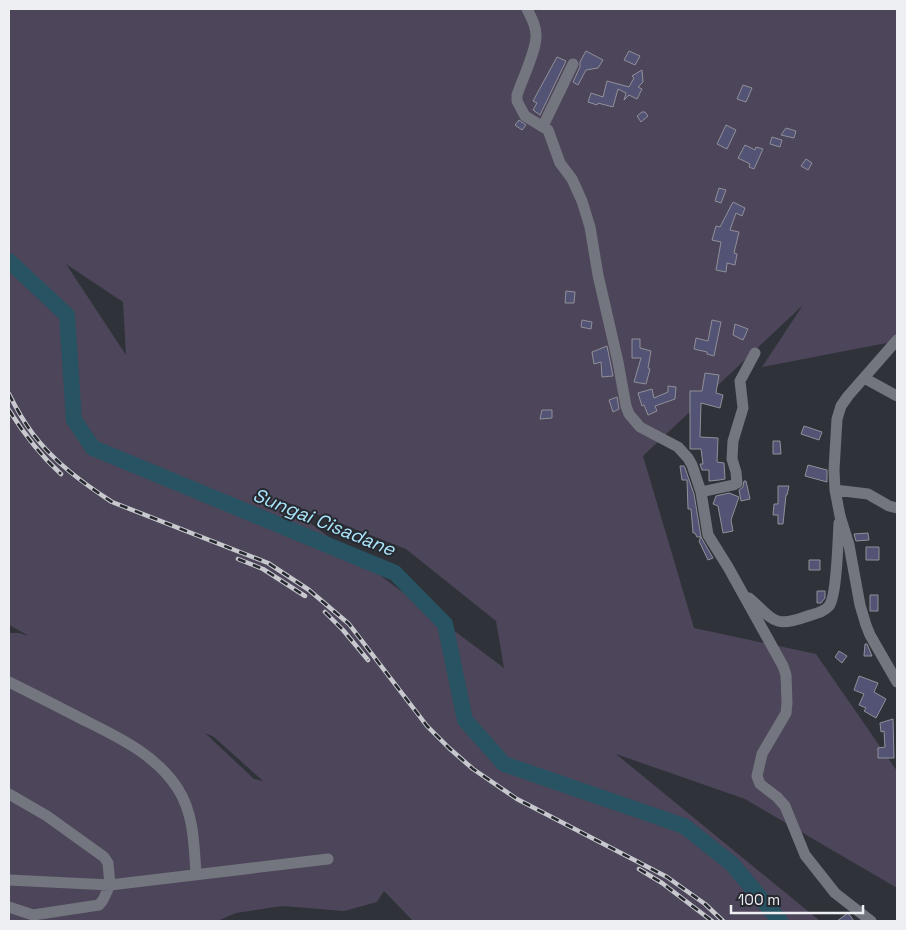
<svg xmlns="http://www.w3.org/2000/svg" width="906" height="930" font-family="'Space Grotesk',sans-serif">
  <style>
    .green { fill: #4d4559; fill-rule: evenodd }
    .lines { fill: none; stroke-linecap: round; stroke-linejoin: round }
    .river { stroke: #285362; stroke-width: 16 }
    .building { fill: #535475; stroke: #909098 }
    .minor { stroke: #73767e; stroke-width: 11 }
    .rail-casing { stroke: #c7c9ce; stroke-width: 4.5 }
    .rail { stroke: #26292f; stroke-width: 2.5; stroke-dasharray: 8; stroke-linecap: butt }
    .labels { text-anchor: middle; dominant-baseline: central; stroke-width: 4; stroke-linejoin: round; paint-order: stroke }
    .water-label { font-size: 19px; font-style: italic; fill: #a9e4fa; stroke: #26292f }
  </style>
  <rect width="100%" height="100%" fill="#2f3339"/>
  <path class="green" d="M9,9H897V341L762,367L803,305L643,456L694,628L816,654L897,771V888L745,799L616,754L820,921H413L384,891L377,902L344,911L282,906L236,913L217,921H9V633H19L29,636L9,625ZM66,264L123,302L126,355ZM278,499L406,549L496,621L504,668ZM205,733L214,737L263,781L254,779Z"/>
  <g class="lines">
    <path class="river" d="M9,261L67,315L74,420L93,448L395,573L445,624L465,720L504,764L684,826L732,864L780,921"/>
  </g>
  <path class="building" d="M586,51L603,60L598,68L586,70L578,85L573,82L580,67V62Z
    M629,51L640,56L635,65L624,60Z
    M557,57L566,61L540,115L533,110L537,103L533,101Z
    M642,70L643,82L638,87L642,89L637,99L629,95L624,100L626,93L618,89L613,107L598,103L597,105L588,102L591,93L603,97L607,81L629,87L634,78L632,76Z
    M743,85L752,88L746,102L737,99Z
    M642,112H645L648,116L641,122L637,116Z
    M519,120L526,125L522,130L515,125Z
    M726,125L736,130L727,149L717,144Z
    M786,128L796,131L794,138L781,135Z
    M772,137L782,140L780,147L770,144Z
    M745,145L755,150L756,147L763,149L754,169L749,167L750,164L738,158Z
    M806,159L812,163L808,170L801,166Z
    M719,188L726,190L721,203L715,201Z
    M733,202L745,208L742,216L736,213L730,230L739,232L734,253L737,254L735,265L727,263L726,272L716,270L721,242L712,240L716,226L720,227Z
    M566,291L575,292L574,303H565Z
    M582,320L592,322L591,329L581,327Z
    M712,320L721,322L714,356L707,354V352L694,349L696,338L708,341Z
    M735,324L748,329L743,340L733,335Z
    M632,339H640V348L651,351L648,368L650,369L646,384L634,382L641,358H632Z
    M607,346L613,376L602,377L601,362L594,364L592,352Z
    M705,373L719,375L716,393L723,395L720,408L701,403L700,437L718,438L717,462L724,463L725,479L719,480L709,481V470H702L700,464H703L701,449H690V391H702Z
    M668,386L676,387L675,399L655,406L657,411L648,415L644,405L642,406L638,393L652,389L654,398L668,392Z
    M617,397L619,409L613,412L609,400Z
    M542,410H552V418L540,419Z
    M804,426L822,432L819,440L801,434Z
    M773,441H780L781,454H773Z
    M808,465L827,470V482L805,476Z
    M680,466H684L685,468L694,494L701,537L713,558L708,560L699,541L701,537H697L695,533H693L691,509H688L687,480H682Z
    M744,481H746L750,499L741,501L739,490L743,487Z
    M778,486H789L787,495H786L783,524H778V515H773L774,504H778Z
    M729,493L739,497L731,520L733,531L723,533L718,506L713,504L716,496Z
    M868,533L869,540L856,541L854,534Z
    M866,547H879V560H866Z
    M809,560H820V570H809Z
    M817,591H825V598L821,603H817Z
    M870,595H878V611H870Z
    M865,644H867L872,656H864Z
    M839,651L847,656L842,663L835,657Z
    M859,676L878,683L874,692L886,699L876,718L864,711L866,708L859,705L864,694L854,690Z
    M893,719L894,758H878V748L885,747L884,731L881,732L880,723Z
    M848,913L854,921H837Z"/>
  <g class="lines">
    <path class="minor" d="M527,9C531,17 536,25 536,35C537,49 522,80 517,95V101L525,116L548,130L560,163L572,179L582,201L590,227L598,275L618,362L626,406L629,414L640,427L678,447L688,458L692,465L701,492L708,535L728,567L783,666L786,675L787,703L786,713L762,754L757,776L760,784L777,797L785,806L805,855L835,893L871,921
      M543,126L573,64
      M897,340L848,396L841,406L837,419L834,470L835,490L840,516L849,545L860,605L866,625L870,635L897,682
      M864,378L897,396
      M835,490L868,494L889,506L897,508
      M701,492L733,485L737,483L736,472L732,459L733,441L743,408L740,381L755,353
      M749,598C772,617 772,629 805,617C813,614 823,613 829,606C837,596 838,538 839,523
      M9,682C33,694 57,706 80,718C116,736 156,754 178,789C194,814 194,845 196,874
      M9,794L47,816L104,857L108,863L110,885L103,900L99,905L33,915L9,907
      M9,880L110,885L328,859"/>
    <defs>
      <path id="rail" d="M9,394C16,408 24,422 33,434C54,462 83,483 112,502L268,563L309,590L349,624L427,726L449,748L473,769L517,799L667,877L705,904L723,921
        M9,410C24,434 40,455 61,474
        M238,559L263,569L305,596
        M325,612L343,630L368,660
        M639,869L662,883L712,921"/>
    </defs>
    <use href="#rail" class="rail-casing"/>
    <use href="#rail" class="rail"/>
  </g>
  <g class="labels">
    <g class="water-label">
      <text transform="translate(324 522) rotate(22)">Sungai Cisadane</text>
    </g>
  </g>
  <rect width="906" height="930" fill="none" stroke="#edeff3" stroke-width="20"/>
  <path d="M731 905v8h132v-8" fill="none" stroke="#edeff3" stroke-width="2.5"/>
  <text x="738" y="905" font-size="15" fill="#edeff3" stroke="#26292f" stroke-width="4" paint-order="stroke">100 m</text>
</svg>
